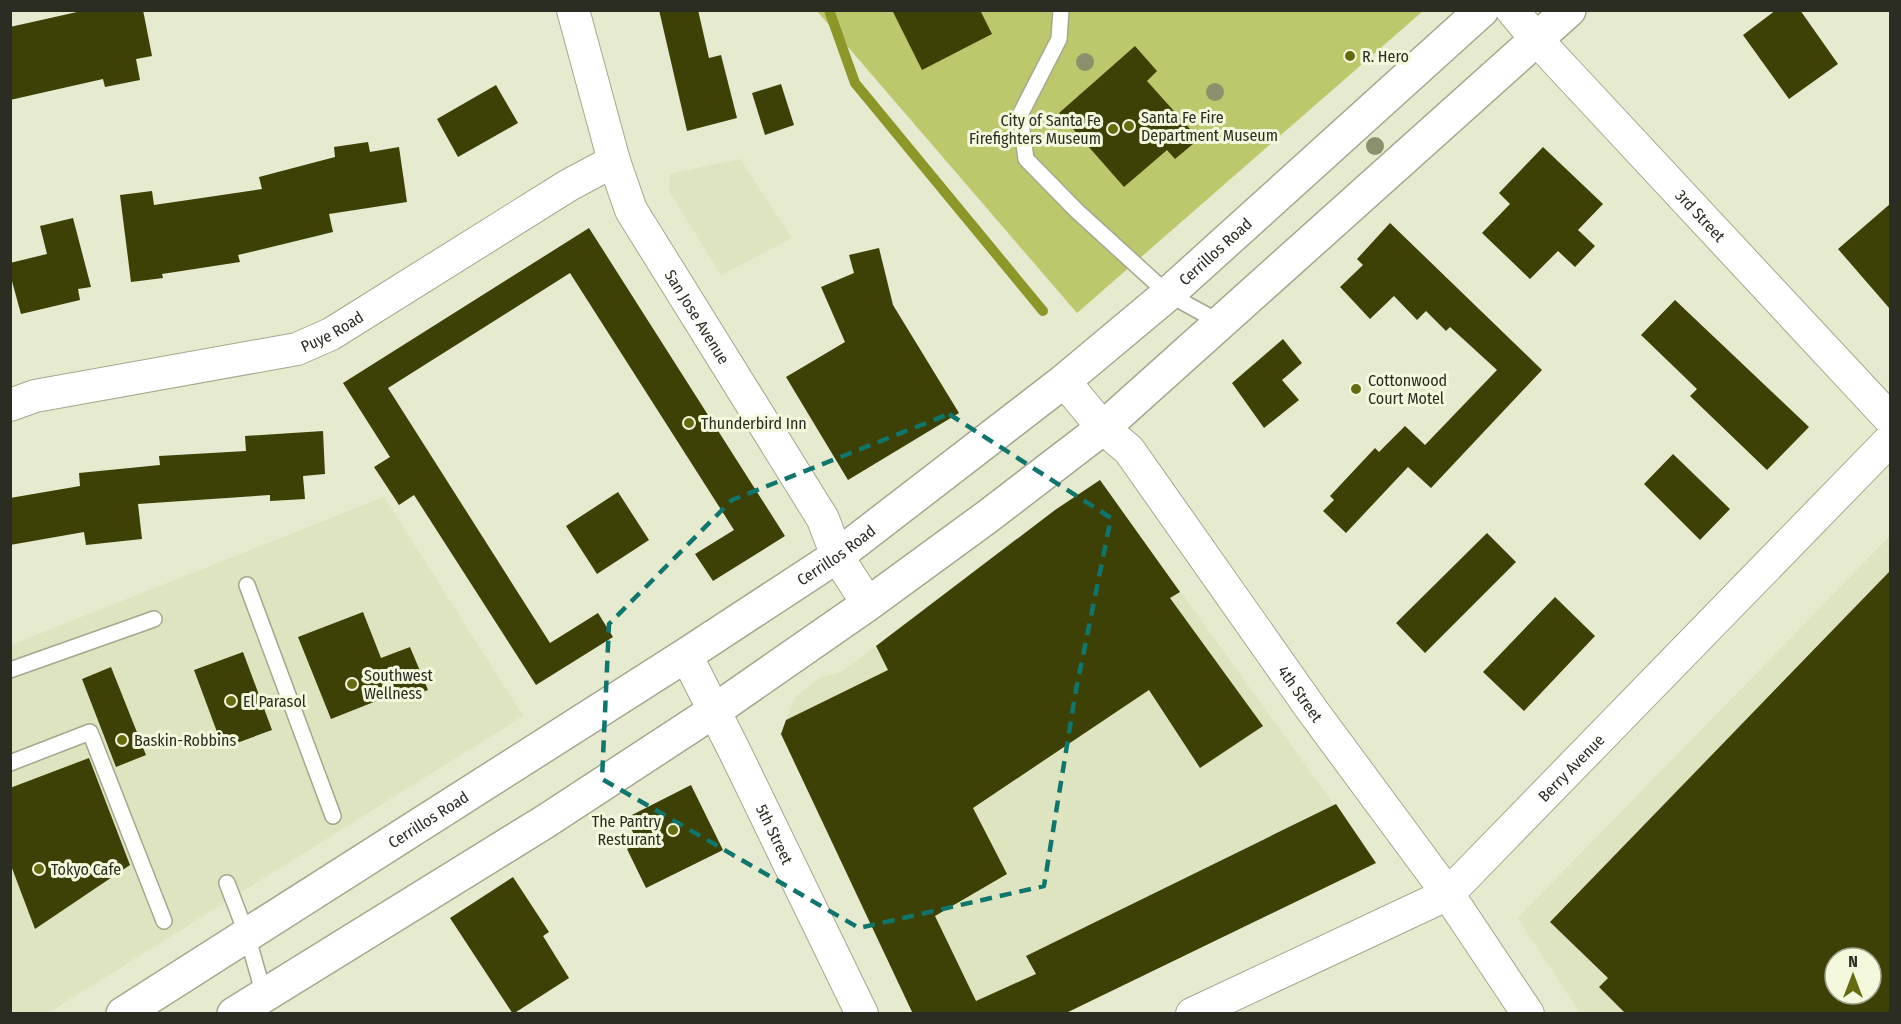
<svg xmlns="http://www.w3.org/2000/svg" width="1901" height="1024" font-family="'Fira Sans Condensed',sans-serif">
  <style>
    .built { fill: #dee3c0; fill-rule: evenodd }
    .green { fill: #bdc76c }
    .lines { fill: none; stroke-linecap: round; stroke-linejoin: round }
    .stream { stroke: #8d9628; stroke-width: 10 }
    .building { fill: #3d4105; fill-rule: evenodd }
    .lane-casing { stroke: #a4a88e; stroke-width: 18 }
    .street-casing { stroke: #a4a88e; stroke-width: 34 }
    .primary-casing { stroke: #a4a88e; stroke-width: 36 }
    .lane { stroke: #fff; stroke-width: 15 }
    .street { stroke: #fff; stroke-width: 32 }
    .primary { stroke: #fff; stroke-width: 33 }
    .tree { fill: #8c906d }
    .marked { fill: none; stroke: #0f766e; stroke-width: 4.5; stroke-dasharray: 12 8; stroke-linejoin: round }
    .poi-dot { fill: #656c10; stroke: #f4f8dc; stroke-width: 2 }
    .labels { text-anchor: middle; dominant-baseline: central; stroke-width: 6; stroke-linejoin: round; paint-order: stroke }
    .poi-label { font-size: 16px; fill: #2b2c22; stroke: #f4f8dc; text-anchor: start }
    .street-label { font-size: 16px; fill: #2b2c22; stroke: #f4f8dc }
  </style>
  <rect width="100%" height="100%" fill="#e6eacf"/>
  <path class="built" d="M740,159L792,238L721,275L669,191L670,174Z
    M1100,480L1376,863L1064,1013H913L781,734L795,697L822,677L841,672Z
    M384,497L523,716L48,1013L11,1014V645Z
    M1890,536V1013H1580L1518,918ZM1835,958H1871V994H1835Z"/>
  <path class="green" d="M817,11H1423L1077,313Z"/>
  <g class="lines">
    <path class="stream" d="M829,10L855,83L1043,311"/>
  </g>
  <path class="building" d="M86,10H143L152,56L136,59L140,80L105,87L103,79L10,100V27Z
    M659,10H698L709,58L721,55L737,118L687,131Z
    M892,10H980L992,34L922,70Z
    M1776,10H1800L1838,64L1789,99L1743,35Z
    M1135,46L1157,71L1147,81L1199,139L1175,159L1167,150L1124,187L1059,113Z
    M781,84L794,125L765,135L752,93Z
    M496,85L518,123L458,157L437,119Z
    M368,142L370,152L399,147L407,202L329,214L333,232L238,255L240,262L162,274L163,278L131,282L120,195L152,191L154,205L262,189L259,177L335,157L334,147Z
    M1543,147L1603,204L1578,230L1595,246L1575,267L1558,251L1530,279L1482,233L1510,204L1499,193Z
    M1890,204V309L1838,249Z
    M73,218L91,287L78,289L80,300L21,314L10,274V263L47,254L40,226Z
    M1390,223L1542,370L1431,488L1408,467L1346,533L1323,511L1334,500L1330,496L1375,448L1379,452L1405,426L1425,445L1497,370L1450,327L1446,331L1426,311L1417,320L1394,296L1370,319L1340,287L1363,265L1357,259Z
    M589,228L785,536L713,581L695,554L734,530L570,273L388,388L550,643L598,613L613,637L536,685L414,495L399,505L374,467L390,457L343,383Z
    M879,248L893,305L959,413L848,480L786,377L845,342L821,287L854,273L849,255Z
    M1675,300L1809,427L1767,470L1690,396L1697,389L1641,335Z
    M1283,339L1302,363L1282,380L1299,400L1264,428L1232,383Z
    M323,431L325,474L303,476L305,499L270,501V495L138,504L142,539L86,545L84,532L10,545V498L80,486L79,473L160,465L159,456L246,451L245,436Z
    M1673,454L1730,509L1700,540L1644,484Z
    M1100,480L1180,592L1170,598L1263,726L1200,768L1149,690L973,808L1007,874L935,916L976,1001L1036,974L1026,956L1336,804L1376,863L1064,1014H913L781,734L786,720L888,670L876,646L1055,510Z
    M618,492L649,540L597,574L566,526Z
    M1487,533L1516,562L1425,653L1396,623Z
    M1890,571V1014H1626L1599,987L1608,978L1550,922ZM1835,958H1871V994H1835Z
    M1555,597L1595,636L1524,711L1483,672Z
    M363,612L381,658L410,647L428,690L402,700L399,692L331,719L298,637Z
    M243,652L272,730L223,748L194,670Z
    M111,667L146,755L116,767L82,679Z
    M89,758L130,865L35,929L10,863V788Z
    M691,785L723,850L646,888L627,849L638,843L626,818Z
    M513,877L549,932L543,936L569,978L513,1014L450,918Z"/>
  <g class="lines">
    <defs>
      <path id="lane" d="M1061,10L1059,39L1020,115L1026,159L1077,211L1168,294L1221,323
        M247,585L333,816
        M10,670L154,619
        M10,763L90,732L164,921
        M227,883L247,935L264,995"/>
      <g id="street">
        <path id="s1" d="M573,10L614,161L631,210L823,519L837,556L868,604"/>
        <path id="s2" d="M1512,10L1537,40L1890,419"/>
        <path id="s3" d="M1064,381L1103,428L1129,450L1312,710L1448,894L1528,1014"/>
        <path id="s4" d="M10,405L35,396L297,349L331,334L569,185L614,161"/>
        <path id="s5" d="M686,655L734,750L862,1014"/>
        <path id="s6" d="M1192,1014L1448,894L1890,440"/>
      </g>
      <g id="primary">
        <path id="s7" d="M123,1014L686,655L837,556L1064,381L1168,294L1482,10"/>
        <path d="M234,1014L546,821L714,711L868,604L987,517L1103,428L1569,10"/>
      </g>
    </defs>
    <use href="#lane" class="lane-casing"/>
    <use href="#street" class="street-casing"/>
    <use href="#primary" class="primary-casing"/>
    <use href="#lane" class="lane"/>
    <use href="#street" class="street"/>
    <use href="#primary" class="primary"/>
  </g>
  <g class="tree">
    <circle cx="1085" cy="62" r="9"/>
    <circle cx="1215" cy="92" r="9"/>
    <circle cx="1375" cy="146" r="9"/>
  </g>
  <path class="marked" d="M949,414L1111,518L1076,690L1044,886L859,928L602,779L609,624L732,500Z"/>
  <g class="poi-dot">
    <circle cx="1350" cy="56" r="6"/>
    <circle cx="1129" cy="126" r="6"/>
    <circle cx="1113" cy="129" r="6"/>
    <circle cx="1356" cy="389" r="6"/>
    <circle cx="689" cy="423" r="6"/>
    <circle cx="352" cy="684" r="6"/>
    <circle cx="231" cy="701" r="6"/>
    <circle cx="122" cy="740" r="6"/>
    <circle cx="673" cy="830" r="6"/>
    <circle cx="39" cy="869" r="6"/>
  </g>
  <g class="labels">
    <g class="poi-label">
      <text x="1362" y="56">R. Hero</text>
      <text x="1141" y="117">Santa Fe Fire<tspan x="1141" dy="18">Department Museum</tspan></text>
      <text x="1101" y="120" text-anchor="end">City of Santa Fe<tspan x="1101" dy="18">Firefighters Museum</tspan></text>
      <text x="1368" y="380">Cottonwood<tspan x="1368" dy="18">Court Motel</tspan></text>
      <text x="701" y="423">Thunderbird Inn</text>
      <text x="364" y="675">Southwest<tspan x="364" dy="18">Wellness</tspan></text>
      <text x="243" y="701">El Parasol</text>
      <text x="134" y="740">Baskin-Robbins</text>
      <text x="661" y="821" text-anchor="end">The Pantry<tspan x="661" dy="18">Resturant</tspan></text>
      <text x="51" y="869">Tokyo Cafe</text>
    </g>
    <g class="street-label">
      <text stroke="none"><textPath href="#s2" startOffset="279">3rd Street</textPath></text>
      <text stroke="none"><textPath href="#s7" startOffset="1334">Cerrillos Road</textPath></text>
      <text stroke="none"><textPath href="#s1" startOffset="334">San Jose Avenue</textPath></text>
      <text stroke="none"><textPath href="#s4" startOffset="332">Puye Road</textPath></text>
      <text stroke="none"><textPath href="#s7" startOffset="848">Cerrillos Road</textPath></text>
      <text stroke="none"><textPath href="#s3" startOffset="393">4th Street</textPath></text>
      <text stroke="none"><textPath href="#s6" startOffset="459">Berry Avenue</textPath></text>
      <text stroke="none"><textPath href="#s7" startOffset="362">Cerrillos Road</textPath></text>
      <text stroke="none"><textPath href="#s5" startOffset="200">5th Street</textPath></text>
    </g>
  </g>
  <rect width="1901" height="1024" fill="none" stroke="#2b2c22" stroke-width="24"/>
  <g transform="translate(1853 976)"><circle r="28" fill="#f4f8dc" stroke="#a4a692" stroke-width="1.5"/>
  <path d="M0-4.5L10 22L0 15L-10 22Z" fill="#656c10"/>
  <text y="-9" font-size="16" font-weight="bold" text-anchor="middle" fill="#2b2c22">N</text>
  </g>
</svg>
